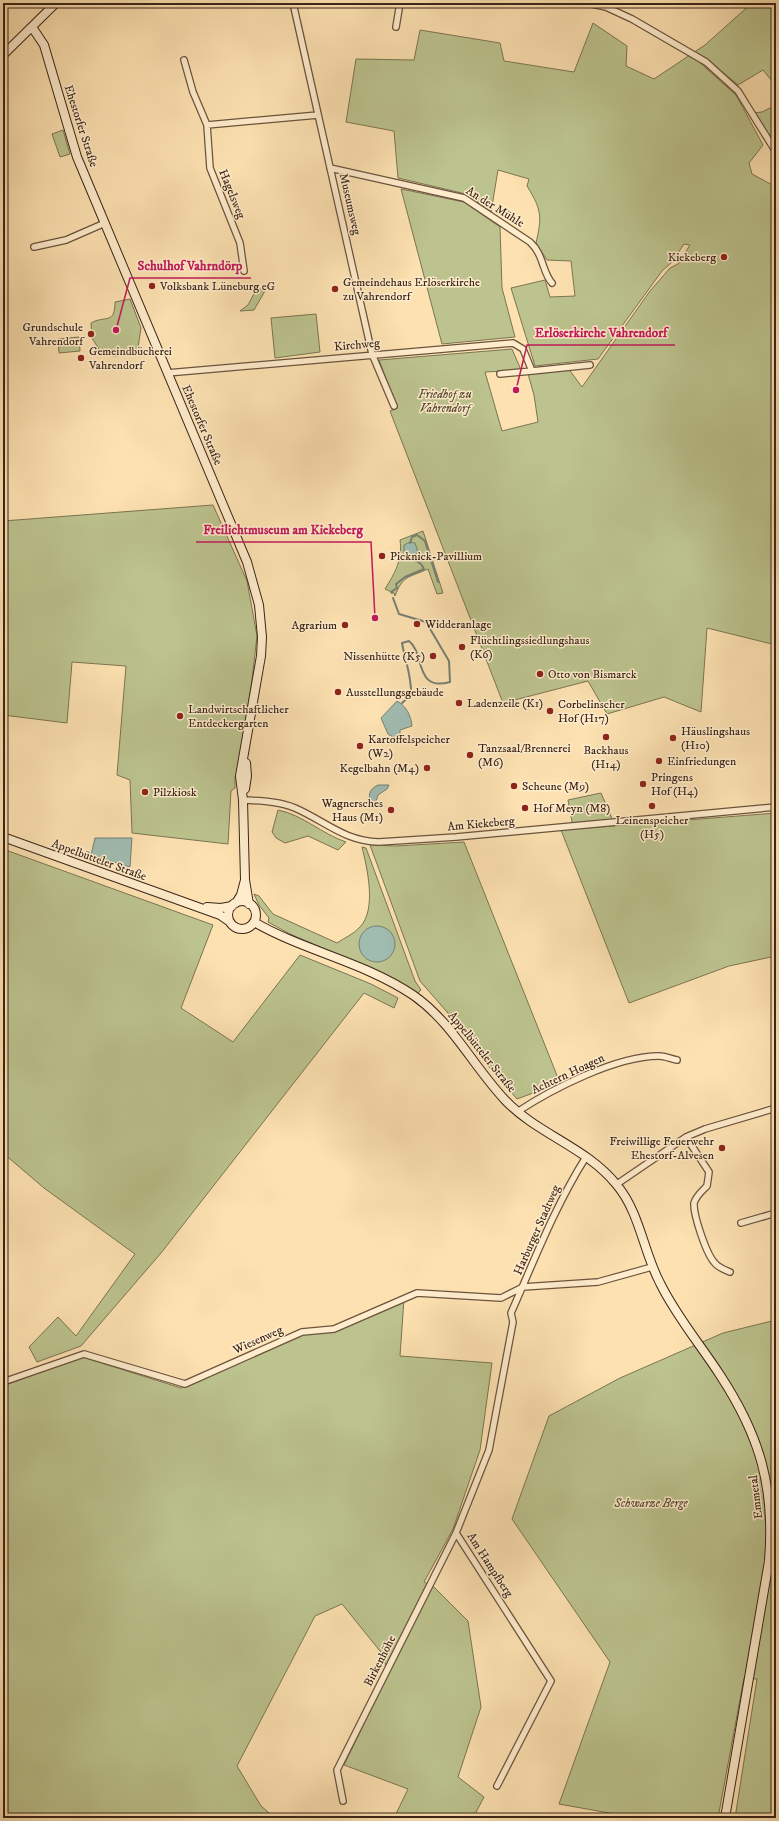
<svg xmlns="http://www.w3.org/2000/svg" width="779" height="1821" font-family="'IM FELL DW Pica',serif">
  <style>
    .green { fill: #bcc38e; stroke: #7b7452 }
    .water { fill: #a0bcb1; stroke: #777f73 }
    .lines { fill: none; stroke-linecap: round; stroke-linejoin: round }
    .stream { stroke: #777f73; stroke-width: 2 }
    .street-casing { stroke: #6b533e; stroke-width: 8 }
    .secondary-casing { stroke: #3a2417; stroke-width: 10 }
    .street { stroke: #feeccc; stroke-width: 5.5 }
    .secondary { stroke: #feeccc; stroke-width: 8 }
    .poi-dot { fill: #8f2418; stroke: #feeccc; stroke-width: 1.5 }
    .labels { text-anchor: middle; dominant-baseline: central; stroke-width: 3; stroke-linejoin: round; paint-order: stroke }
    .street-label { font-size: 12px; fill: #3a2417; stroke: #feeccc }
    .poi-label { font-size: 12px; fill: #3a2417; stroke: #feeccc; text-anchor: start }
    .park-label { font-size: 12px; font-style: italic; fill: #5a4c35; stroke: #feeccc }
    .leader { fill: none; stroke: #c2185b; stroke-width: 1.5 }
    .callout-dot { fill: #c2185b; stroke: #feeccc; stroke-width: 1.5 }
    .callout-label { font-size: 13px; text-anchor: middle; font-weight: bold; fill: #c2185b; stroke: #feeccc; stroke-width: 3; stroke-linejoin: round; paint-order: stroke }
  </style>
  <rect width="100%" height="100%" fill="#fde1b1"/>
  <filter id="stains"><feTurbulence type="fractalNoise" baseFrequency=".005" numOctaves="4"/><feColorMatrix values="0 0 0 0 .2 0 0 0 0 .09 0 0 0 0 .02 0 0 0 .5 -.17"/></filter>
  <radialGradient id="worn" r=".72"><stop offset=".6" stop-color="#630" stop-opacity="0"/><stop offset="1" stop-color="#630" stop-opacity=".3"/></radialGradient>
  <path class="green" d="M752,3H776V86L763,70L738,85L704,57L698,61L736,95L763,145L749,163L752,174L776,187V227L773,228L776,238V645L707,628L701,712L664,697L607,714L588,681L503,703L390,411L397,408L379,360L512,349L521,370L485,372L502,431L538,422L534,395L528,374L568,368L582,387L650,291L670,268L678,264L690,245L684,244L672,262L662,271L598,359L535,366L511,288L545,280L550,297L575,296L571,261L547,260L536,243C542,217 542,210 527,186L529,179L498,170L491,212L466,194L398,178L394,131L346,122L356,59L414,60L420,30L500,43L504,61L574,72L593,23L627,46L626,66L654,79L705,45Z
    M776,105V147L753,113L762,112Z
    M63,130L70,154L60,157L52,134Z
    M401,189L464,202L500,227L502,288L515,337L442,344Z
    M257,288L265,291L254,310L240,311L248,305Z
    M130,299L141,328L137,354L115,356L102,354L92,338L91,323C105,315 115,325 115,302Z
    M316,314L320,352L275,358L271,318Z
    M79,337L80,351L59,353L58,339Z
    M213,505L247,581L257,636L252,680L238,773L235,777V788L231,791L228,844L132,833L130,780L117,775L126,666L72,662L67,723L3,715V521Z
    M423,531L443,593L437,594L428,569C408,578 403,575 395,596L394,593L385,589C395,573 403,559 400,540Z
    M601,793L614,823L573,827L568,800Z
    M278,810C303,815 322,834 346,842L338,850L308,836L285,843L276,838L272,832Z
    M776,813V956L729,966L629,1003L561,830Z
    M464,842L560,1083L517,1099L489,1067L454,1020L420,981L370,845L396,846Z
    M362,847L366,848L415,981L421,990L417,994L385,975L290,934L268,922L269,918L259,905L254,894L259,896L273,914L337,943C344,938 354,934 360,927C377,909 367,868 362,847Z
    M3,849L213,925L181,1008L233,1042L300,955L371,984L398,998L394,1008L364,993L161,1253L81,1346L37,1362L29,1347L58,1317L76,1336L135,1254L44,1188L3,1153Z
    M404,1299L400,1356L492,1363L480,1450L453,1529L424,1582L435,1588L468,1621L481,1707L458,1777L484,1797L473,1818H394L408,1789L344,1765L387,1676L384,1656L342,1604L315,1616L237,1766L261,1806L275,1818H3V1386L82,1357L181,1388L299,1335L331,1331Z
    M776,1320V1818H735L757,1679L744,1678L718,1818H637L559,1804L610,1662L512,1519L549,1416L620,1378L723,1333Z"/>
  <path class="water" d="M410,542L415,543L418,552L410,559L404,560V545Z
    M397,701C406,706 411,715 412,726L400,730V741L388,734L381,718Z
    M378,785H389L387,789L378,795L375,805H370C369,795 368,790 378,785Z
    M95,838H132L130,867L91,855Z
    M359 944a18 18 0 1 1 36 0a18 18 0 1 1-36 0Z"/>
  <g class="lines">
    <path class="stream" d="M410,543L412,537L417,535L425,541L438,582
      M392,593L391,592L397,588L396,584L405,577L424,569L421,564L410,557
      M393,598L399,614L426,622L449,661L450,682C414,692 425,653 409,641L402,643C405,661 412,676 411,695L402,703"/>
    <defs>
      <path id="street" d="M293,3L372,354L394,406
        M587,3L606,7L632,19L706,62L738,91L776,152
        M396,27L400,3
        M184,60L193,92L207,125
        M330,168L464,198L530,242C544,255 542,272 552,283
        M34,247L66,240L105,223
        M244,271L240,243L210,168L207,125L318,115
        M167,373L513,343L523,349L532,371L590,365
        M500,374L532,371
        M243,800C260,801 279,801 295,808C325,821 344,841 379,842L456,837L776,807
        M517,1112C552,1089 616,1056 659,1056C665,1056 671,1059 677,1060
        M686,1137L709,1172L707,1186C702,1191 696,1196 694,1203C693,1214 706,1253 714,1262C717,1267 725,1270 730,1272
        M617,1184L686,1137L705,1129L776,1108
        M741,1223L776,1213
        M3,1382L84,1354L185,1384L302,1332L334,1329L417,1293L501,1298L523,1287L598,1282L652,1267
        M497,1786L551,1681L456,1533L489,1450L513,1322L511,1313C534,1261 555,1206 586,1157
        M343,1801L337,1770L456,1533"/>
      <path id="secondary" d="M32,27L44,45L77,157L247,562L259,605L262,637L261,656L240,776L243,800L245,880L249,904
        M3,55L56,3
        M245,789L247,776L246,763
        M3,837L220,915L230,922
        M228 915a14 14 0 1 1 28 0a14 14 0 1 1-28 0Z
        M236,903L241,895L245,880
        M207,907L221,908L232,906
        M254,922C304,951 364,962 413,995C452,1022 473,1066 505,1100C537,1134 586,1147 616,1184C640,1212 643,1251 660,1283C676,1316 700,1344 720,1375C760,1436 775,1487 769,1561L725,1818"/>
    </defs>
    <use href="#street" class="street-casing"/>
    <use href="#secondary" class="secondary-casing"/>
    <use href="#street" class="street"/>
    <use href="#secondary" class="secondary"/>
  </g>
  <g class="poi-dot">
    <circle cx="724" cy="257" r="4"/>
    <circle cx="152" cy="286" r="4"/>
    <circle cx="335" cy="289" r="4"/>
    <circle cx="91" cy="334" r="4"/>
    <circle cx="81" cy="358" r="4"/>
    <circle cx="382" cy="556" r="4"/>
    <circle cx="417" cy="624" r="4"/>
    <circle cx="345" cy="625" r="4"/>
    <circle cx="462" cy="647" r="4"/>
    <circle cx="433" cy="656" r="4"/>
    <circle cx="540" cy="674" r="4"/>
    <circle cx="338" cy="692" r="4"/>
    <circle cx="459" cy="703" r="4"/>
    <circle cx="550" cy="711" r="4"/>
    <circle cx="180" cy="716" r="4"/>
    <circle cx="606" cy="737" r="4"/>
    <circle cx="673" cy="738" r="4"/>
    <circle cx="360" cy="746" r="4"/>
    <circle cx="470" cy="755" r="4"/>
    <circle cx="659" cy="761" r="4"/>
    <circle cx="427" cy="768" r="4"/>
    <circle cx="643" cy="784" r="4"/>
    <circle cx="514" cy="786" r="4"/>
    <circle cx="145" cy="792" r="4"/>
    <circle cx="652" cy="806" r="4"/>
    <circle cx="525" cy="808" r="4"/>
    <circle cx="391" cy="810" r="4"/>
    <circle cx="722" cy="1148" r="4"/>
  </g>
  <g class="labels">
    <g class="street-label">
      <text transform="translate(81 126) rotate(72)">Ehestorfer Straße</text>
      <text transform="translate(232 194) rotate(68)">Hagelsweg</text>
      <text transform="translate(350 204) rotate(77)">Museumsweg</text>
      <text transform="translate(495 207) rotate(32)">An der Mühle</text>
      <text transform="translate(357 345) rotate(-5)">Kirchweg</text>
      <text transform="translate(202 425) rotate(67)">Ehestorfer Straße</text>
      <text transform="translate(481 824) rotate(-5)">Am Kiekeberg</text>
      <text transform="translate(99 860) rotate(20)">Appelbütteler Straße</text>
      <text transform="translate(482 1052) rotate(51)">Appelbütteler Straße</text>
      <text transform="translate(568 1074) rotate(-25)">Achtern Hoagen</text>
      <text transform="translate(537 1230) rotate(-66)">Harburger Stadtweg</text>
      <text transform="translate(258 1340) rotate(-24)">Wiesenweg</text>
      <text transform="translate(756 1497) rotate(-97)">Emmetal</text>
      <text transform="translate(490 1565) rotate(57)">Am Hampfberg</text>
      <text transform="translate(380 1661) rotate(-63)">Birkenhöhe</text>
    </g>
    <g class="poi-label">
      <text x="716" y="257" text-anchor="end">Kiekeberg</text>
      <text x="343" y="282">Gemeindehaus Erlöserkirche<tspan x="343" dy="14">zu Vahrendorf</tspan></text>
      <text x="160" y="286">Volksbank Lüneburg eG</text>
      <text x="83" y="327" text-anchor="end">Grundschule<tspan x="83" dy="14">Vahrendorf</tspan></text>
      <text x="89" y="351">Gemeindbücherei<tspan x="89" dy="14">Vahrendorf</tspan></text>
      <text x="390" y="556">Picknick-Pavillium</text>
      <text x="425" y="624">Widderanlage</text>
      <text x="337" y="625" text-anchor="end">Agrarium</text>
      <text x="470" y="640">Flüchtlingssiedlungshaus<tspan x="470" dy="14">(K6)</tspan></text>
      <text x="425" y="656" text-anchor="end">Nissenhütte (K5)</text>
      <text x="548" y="674">Otto von Bismarck</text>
      <text x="346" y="692">Ausstellungsgebäude</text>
      <text x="467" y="703">Ladenzeile (K1)</text>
      <text x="558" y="704">Corbelinscher<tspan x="558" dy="14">Hof (H17)</tspan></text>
      <text x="188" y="709">Landwirtschaftlicher<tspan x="188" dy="14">Entdeckergarten</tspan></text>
      <text x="681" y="731">Häuslingshaus<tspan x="681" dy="14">(H10)</tspan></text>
      <text x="368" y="739">Kartoffelspeicher<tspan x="368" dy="14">(W2)</tspan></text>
      <text x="478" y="748">Tanzsaal/Brennerei<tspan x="478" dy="14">(M6)</tspan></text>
      <text x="606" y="750" text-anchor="middle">Backhaus<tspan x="606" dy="14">(H14)</tspan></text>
      <text x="667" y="761">Einfriedungen</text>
      <text x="419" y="768" text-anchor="end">Kegelbahn (M4)</text>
      <text x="651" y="777">Pringens<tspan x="651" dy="14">Hof (H4)</tspan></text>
      <text x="522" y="786">Scheune (M9)</text>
      <text x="153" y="792">Pilzkiosk</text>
      <text x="383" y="803" text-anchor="end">Wagnersches<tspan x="383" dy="14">Haus (M1)</tspan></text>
      <text x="533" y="808">Hof Meyn (M8)</text>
      <text x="652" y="820" text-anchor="middle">Leinenspeicher<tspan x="652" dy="14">(H5)</tspan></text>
      <text x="714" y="1141" text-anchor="end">Freiwillige Feuerwehr<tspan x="714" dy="14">Ehestorf-Alvesen</tspan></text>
    </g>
    <g class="park-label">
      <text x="445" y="394">Friedhof zu<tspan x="445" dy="14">Vahrendorf</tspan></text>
      <text x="651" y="1503">Schwarze Berge</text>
    </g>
  </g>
  <path class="leader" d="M116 330L130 278H251M516 390L527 345H675M375 618L371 542H196"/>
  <g class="callout-dot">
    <circle cx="116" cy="330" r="4"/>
    <circle cx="516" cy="390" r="4"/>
    <circle cx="375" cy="618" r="4"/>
  </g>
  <g class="callout-label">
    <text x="190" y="270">Schulhof Vahrndörp</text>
    <text x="601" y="337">Erlöserkirche Vahrendorf</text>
    <text x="283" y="534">Freilichtmuseum am Kiekeberg</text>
  </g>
  <rect width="779" height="1821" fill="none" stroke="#fde1b1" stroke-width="16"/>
  <rect x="4" y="4" width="771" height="1813" fill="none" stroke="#3a2417" stroke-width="2"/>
  <rect x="8" y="8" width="763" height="1805" fill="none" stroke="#3a2417"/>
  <rect width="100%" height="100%" filter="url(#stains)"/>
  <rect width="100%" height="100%" fill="url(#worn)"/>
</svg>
